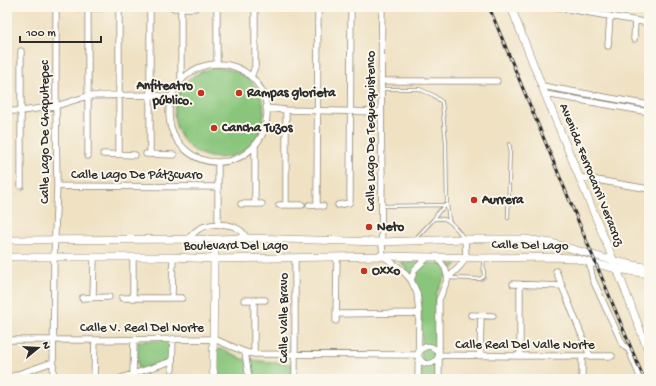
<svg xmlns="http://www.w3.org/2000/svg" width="656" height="386" font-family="'Gochi Hand',sans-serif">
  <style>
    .green { fill: #89c67c; stroke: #5a7854 }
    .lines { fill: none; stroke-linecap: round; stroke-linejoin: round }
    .service-casing { stroke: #8d8676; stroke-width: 4 }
    .minor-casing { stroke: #8d8676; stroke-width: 7 }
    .tertiary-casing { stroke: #8d8676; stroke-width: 8 }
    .service { stroke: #fff; stroke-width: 2.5 }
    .minor { stroke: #fff; stroke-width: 5.5 }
    .tertiary { stroke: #fff; stroke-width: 7 }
    .rail-casing { stroke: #2b2b2b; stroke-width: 3 }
    .rail { stroke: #fbf7ec; stroke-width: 1.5; stroke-dasharray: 4.5; stroke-linecap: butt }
    .poi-dot { fill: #c8321e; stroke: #fbf7ec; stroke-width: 1.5 }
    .labels { text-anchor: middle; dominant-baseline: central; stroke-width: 4; stroke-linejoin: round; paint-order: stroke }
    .poi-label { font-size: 13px; font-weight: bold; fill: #2b2b2b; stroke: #fbf7ec; text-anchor: start }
    .street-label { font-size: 13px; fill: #2b2b2b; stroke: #fbf7ec }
  </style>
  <rect width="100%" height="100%" fill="#fbf7ec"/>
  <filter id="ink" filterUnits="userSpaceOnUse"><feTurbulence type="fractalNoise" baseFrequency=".025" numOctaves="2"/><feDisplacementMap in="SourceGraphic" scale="8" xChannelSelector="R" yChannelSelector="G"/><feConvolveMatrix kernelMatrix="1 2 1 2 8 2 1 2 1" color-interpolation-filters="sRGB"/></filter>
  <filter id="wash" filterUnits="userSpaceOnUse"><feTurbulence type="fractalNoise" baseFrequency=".012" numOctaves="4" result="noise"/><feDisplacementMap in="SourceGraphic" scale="16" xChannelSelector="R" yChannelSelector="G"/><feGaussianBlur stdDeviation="0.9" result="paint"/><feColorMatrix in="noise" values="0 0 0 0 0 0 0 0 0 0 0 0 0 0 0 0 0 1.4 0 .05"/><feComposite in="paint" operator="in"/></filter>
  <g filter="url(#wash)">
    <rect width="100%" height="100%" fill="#efe1c2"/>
    <path class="green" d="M174 113a45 45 0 1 1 90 0a45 45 0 1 1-90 0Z
      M401,262L457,264L445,277L436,294L437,379H422L421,297L416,284Z
      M171,340V360L138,372V341Z
      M218,349L225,350L242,359L292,364L291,379H220L217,359Z"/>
  </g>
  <g filter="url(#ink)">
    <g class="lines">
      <defs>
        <path id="service" d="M382,89H419L433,95L442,102L446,143L447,205L449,220
          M382,206L447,205
          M508,218L510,147L509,144
          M434,219L439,211L446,206
          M416,238L434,219C450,216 454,227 464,238
          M448,278L479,279L482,278L484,276L483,259"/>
        <path id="minor" d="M136,7H158
          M248,7H261
          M277,7H292
          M302,7H321
          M382,7C381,64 381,122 382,179C382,205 380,231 383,256L401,269L411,280L417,293L419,313L418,379
          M557,7L649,23
          M79,8H103
          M88,8V156
          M119,8V154
          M174,8H195
          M341,8L360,7
          M634,39L635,21
          M608,46L610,16
          M21,51V186
          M217,63V7
          M169 113a49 49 0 1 1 98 0a49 49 0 1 1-98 0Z
          M251,77L255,67V7
          M181,80V9
          M381,81H497
          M542,86L649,105
          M545,94L649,112
          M266,108L286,110L381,112
          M286,110V205
          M7,111H22L56,106L88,96L150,95L171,97
          M255,144V204
          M103,154L135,155
          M146,154L174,155
          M150,154V7
          M579,177L649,189
          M57,186L218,187
          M241,204H262
          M279,205H302
          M309,205L323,206
          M338,205L349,203L350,201L351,8
          M317,206L318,7
          M218,224V162
          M188,239C191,236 195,231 199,229C210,223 231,222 241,231C243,232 245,236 246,238
          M437,257L445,268L448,278
          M133,258V298
          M295,258V379
          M589,262L593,280L623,345L629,350L641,379
          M556,271L590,356
          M411,280L415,269L428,257
          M513,284L562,286
          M520,284V356
          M172,297L173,257
          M82,298L109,297
          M93,298L94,258
          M122,298H182
          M244,300H265
          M336,314L419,313
          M471,315L493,316
          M336,321L337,257
          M7,340H95L214,339L245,352L254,354L418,355
          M245,352L249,379
          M254,354V300
          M418,355C424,343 434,344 439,355
          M418,355C422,367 434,366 439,356
          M439,355L520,356H612
          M480,356L481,316
          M582,356V379
          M172,369L173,339
          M133,374L134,340
          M7,378L53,362
          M121,378L172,361
          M53,379L54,256L57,186L56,106V7
          M94,379L95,340
          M439,379V300L448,278L461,265L466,257L465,239"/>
        <path id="tertiary" d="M511,7L545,94L617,269L649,353
          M7,240L217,239L246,238L381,242L465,239H525L552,243L614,261L649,268
          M7,257H173L214,259L383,256L483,258L551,257L573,258L617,269L649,274
          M214,379L213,367L214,259L217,239"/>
      </defs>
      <use href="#service" class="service-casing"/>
      <use href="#minor" class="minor-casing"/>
      <use href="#tertiary" class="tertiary-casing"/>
      <use href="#service" class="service"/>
      <use href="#minor" class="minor"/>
      <use href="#tertiary" class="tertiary"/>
      <defs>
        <path id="rail" d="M489,7L644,379"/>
      </defs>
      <use href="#rail" class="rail-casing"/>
      <use href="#rail" class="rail"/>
    </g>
  </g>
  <g class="poi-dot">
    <circle cx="201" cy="93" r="4"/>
    <circle cx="239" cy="93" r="4"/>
    <circle cx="214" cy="128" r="4"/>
    <circle cx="474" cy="200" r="4"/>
    <circle cx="369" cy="227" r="4"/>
    <circle cx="364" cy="271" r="4"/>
  </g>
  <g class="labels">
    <g class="poi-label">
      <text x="193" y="86" text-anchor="end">Anfiteatro<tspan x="193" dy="15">público.</tspan></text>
      <text x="247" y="93">Rampas glorieta</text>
      <text x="222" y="128">Cancha Tuzos</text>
      <text x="482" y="200">Aurrera</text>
      <text x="377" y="227">Neto</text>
      <text x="372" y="271">Oxxo</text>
    </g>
    <g class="street-label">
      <text transform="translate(371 131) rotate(-90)">Calle Lago De Tequequistenco</text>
      <text transform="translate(45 132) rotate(-90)">Calle Lago De Chapultepec</text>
      <text x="137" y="175">Calle Lago De Pátzcuaro</text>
      <text transform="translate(591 175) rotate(68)">Avenida Ferrocarril Veracruz</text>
      <text x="236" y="246">Boulevard Del Lago</text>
      <text transform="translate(530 246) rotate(1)">Calle Del Lago</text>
      <text transform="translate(284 318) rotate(-90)">Calle Valle Bravo</text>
      <text x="142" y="328">Calle V. Real Del Norte</text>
      <text x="525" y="345">Calle Real Del Valle Norte</text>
    </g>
  </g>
  <rect width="656" height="386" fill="none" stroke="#fbf7ec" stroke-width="24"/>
  <g transform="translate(38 348) rotate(72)" stroke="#fbf7ec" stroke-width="3" paint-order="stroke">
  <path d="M0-3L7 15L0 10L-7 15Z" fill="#2b2b2b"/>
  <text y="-6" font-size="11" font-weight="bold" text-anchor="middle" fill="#2b2b2b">N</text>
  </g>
  <path d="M20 36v6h81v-6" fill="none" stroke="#2b2b2b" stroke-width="2"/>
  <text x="26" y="36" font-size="12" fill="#2b2b2b" stroke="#fbf7ec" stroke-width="3" paint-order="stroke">100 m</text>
</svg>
